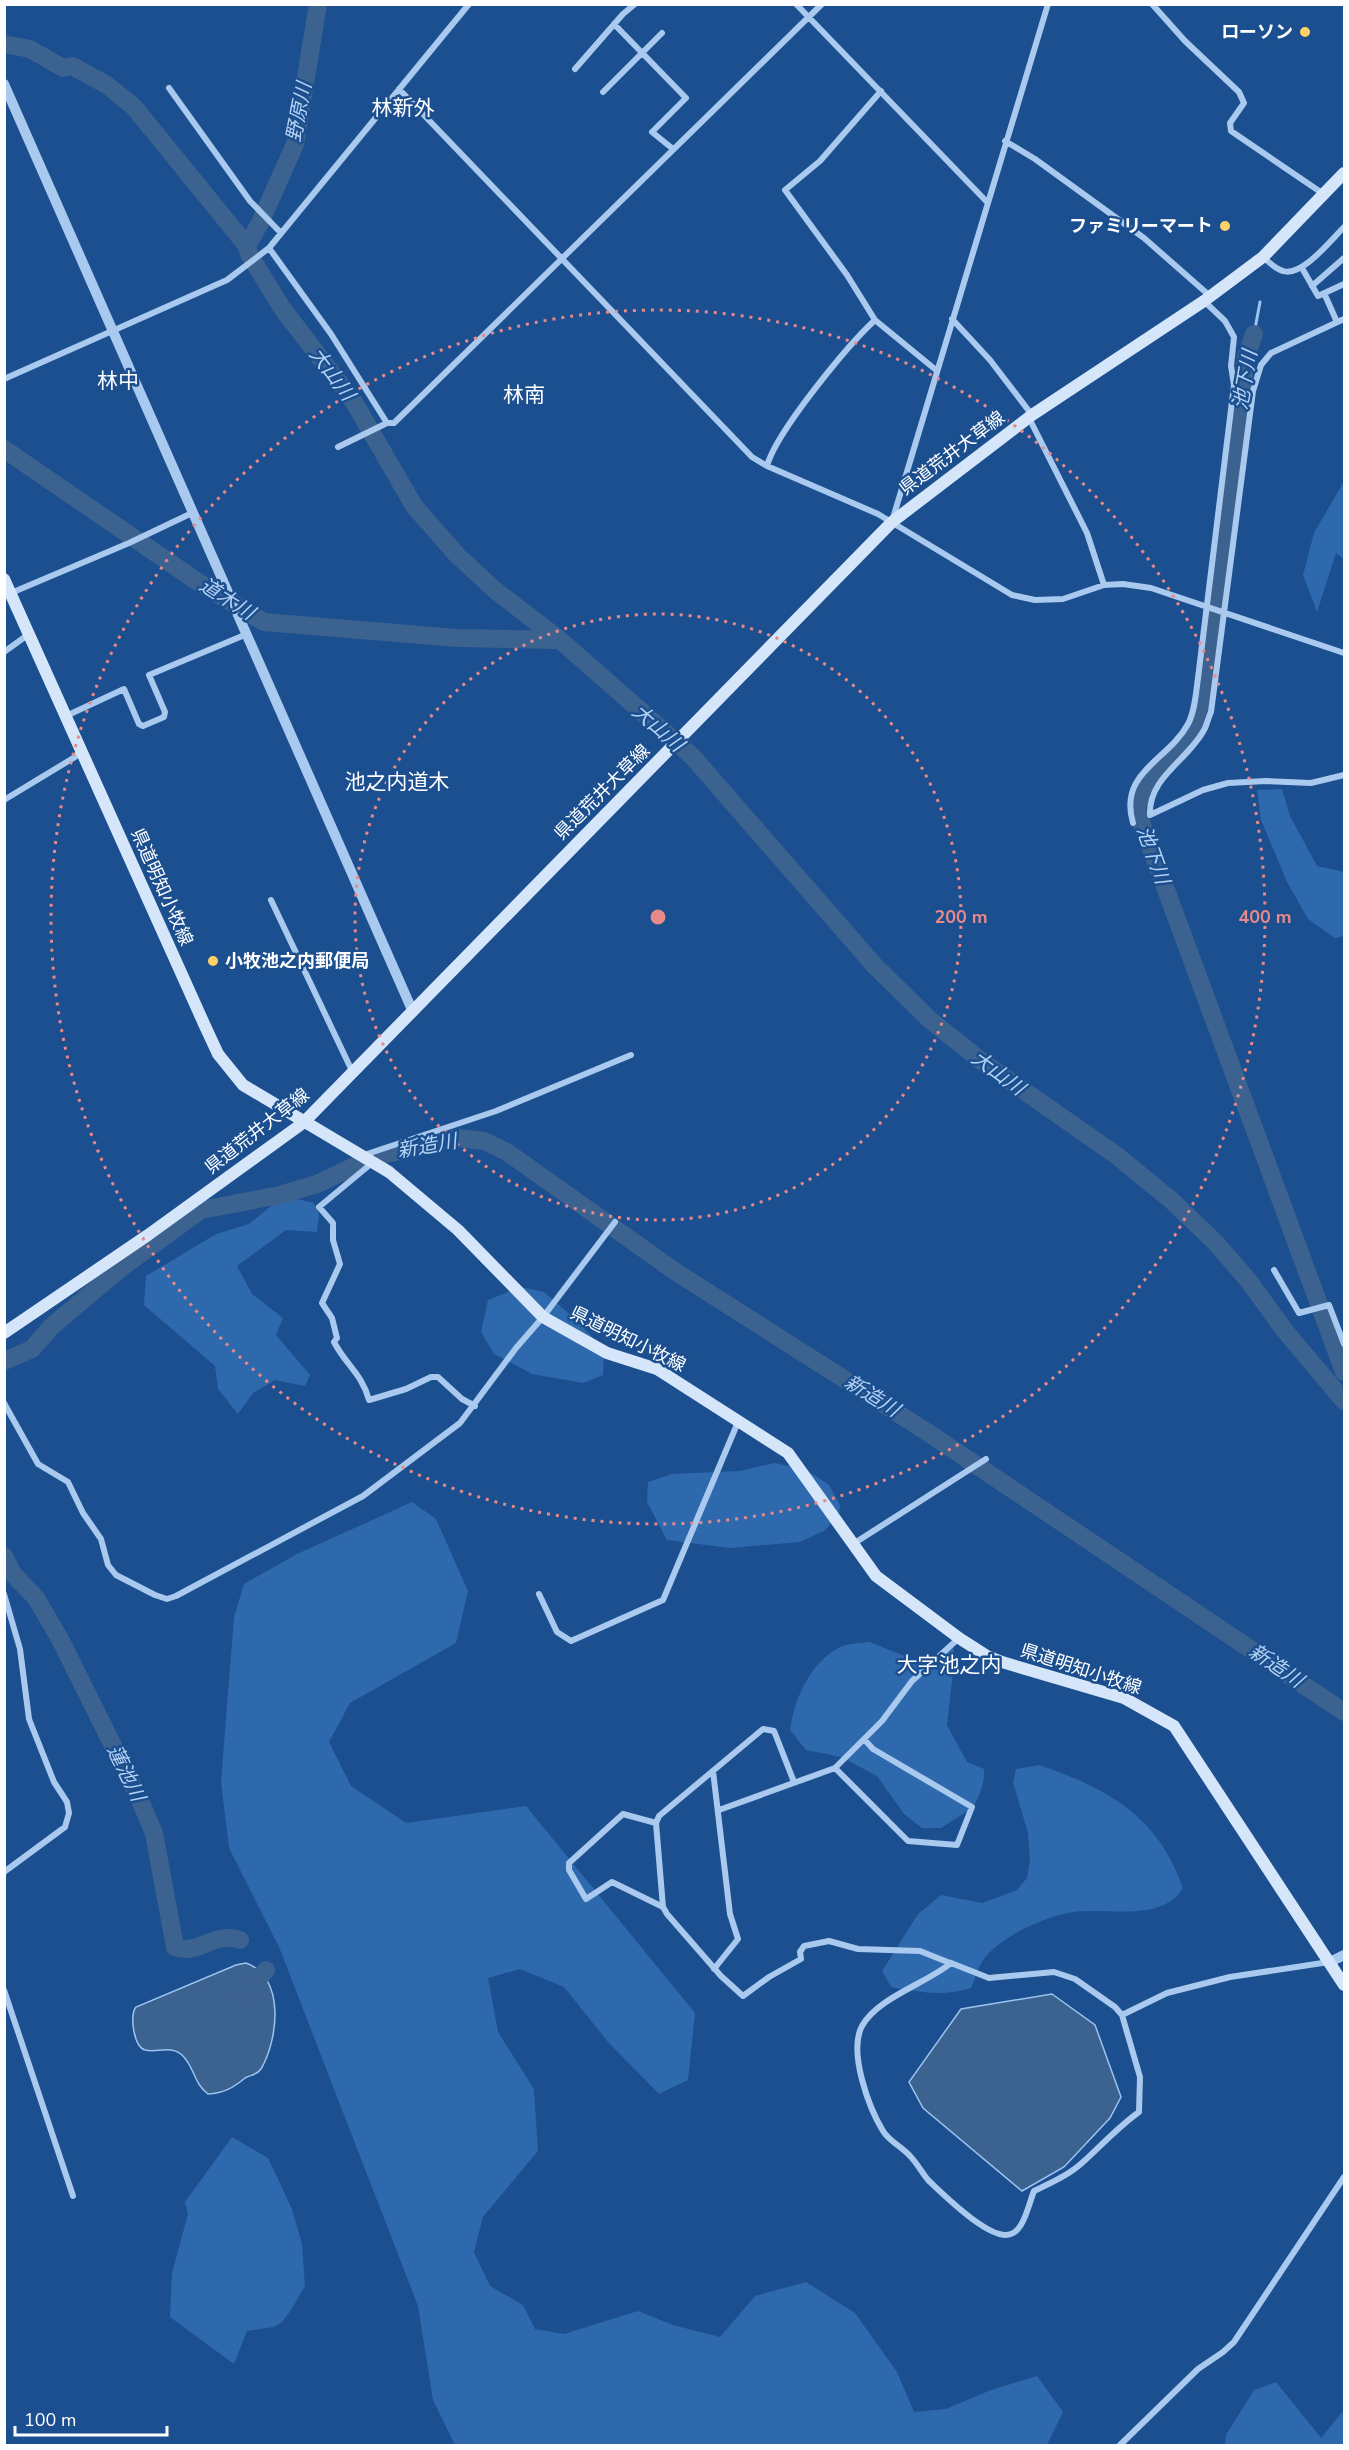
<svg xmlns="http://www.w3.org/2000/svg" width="1349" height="2450" font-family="'Nunito Sans','Noto Sans JP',sans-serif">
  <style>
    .green { fill: #2e69ad }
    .water { fill: #3c6290; stroke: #9cc4f0; stroke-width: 1.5 }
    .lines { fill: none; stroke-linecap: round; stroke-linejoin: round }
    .stream { stroke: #9cc4f0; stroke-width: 3 }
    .river { stroke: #3c6290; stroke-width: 18 }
    .minor { stroke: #a9c9ee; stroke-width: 6 }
    .tertiary { stroke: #a9c9ee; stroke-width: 10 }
    .secondary { stroke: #d6e6fa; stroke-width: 12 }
    .ring { fill: none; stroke: #e88989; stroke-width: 3; stroke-dasharray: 3 6 }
    .poi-dot { fill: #ffd166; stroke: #1b4f8f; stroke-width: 2 }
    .labels { text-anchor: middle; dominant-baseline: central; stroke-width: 5; stroke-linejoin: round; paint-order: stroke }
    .poi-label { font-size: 18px; font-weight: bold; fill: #fff; stroke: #1b4f8f; text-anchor: end }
    .street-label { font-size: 18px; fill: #fff; stroke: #1b4f8f }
    .water-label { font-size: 20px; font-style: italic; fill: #b5d3f5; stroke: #1b4f8f }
    .quarter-label { font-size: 21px; fill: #fff; stroke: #1b4f8f }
    .centre { fill: #e88989; stroke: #1b4f8f; stroke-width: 3 }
    .ring-label { font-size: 18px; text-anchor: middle; font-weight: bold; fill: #e88989; stroke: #1b4f8f; stroke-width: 5; stroke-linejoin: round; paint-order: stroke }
  </style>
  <rect width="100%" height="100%" fill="#1b4f8f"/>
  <path class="green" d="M1344,481V559L1336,553L1317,612L1303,575L1314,533Z
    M1282,789L1290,816L1317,866L1344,872V936L1335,938L1308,919L1287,882L1261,820L1257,790Z
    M297,1199L314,1203L319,1214L317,1232L286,1230L237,1266L252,1294L283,1318L276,1335L310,1375L305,1386L275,1380L253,1393L238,1414L218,1389L215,1366L144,1305L146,1276L216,1234L249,1224L276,1202Z
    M521,1287L544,1292L574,1318L604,1349L603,1375L583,1383L532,1374L494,1354L481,1332L488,1300Z
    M774,1463L805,1469L829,1485L840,1505L839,1515L824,1531L800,1542L730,1548L667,1540L647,1502L648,1482L672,1474L740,1471Z
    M412,1502L436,1519L468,1591L456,1643L350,1703L329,1742L351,1786L406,1823L526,1806L695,2013L688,2080L659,2094L608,2042L564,1987L520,1969L488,1978L498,2032L534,2089L538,2151L483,2217L474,2252L490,2286L523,2305L535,2329L564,2334L638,2311L673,2325L720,2337L755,2296L806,2282L855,2313L897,2372L914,2412L946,2409L991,2390L1037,2376L1063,2412L1047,2445H455L433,2400L418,2306L279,1947L229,1848L221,1782L234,1617L244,1584L297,1554Z
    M869,1642C907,1655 913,1668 953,1648L955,1655L947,1725L967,1762L984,1769C985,1787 978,1798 969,1814L966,1812L941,1828H922L904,1814L877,1776L841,1757L806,1750L790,1730C795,1697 810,1663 840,1647C848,1643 860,1643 869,1642Z
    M1039,1765C1107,1788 1158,1816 1183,1888C1160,1926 1099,1904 1063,1914C1038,1920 995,1940 982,1962C977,1970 975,1980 971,1988C944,1997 919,1992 891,1987L882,1971L918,1914L941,1895L982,1903L1017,1890L1027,1878L1030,1859L1028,1833L1013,1782L1016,1769Z
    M232,2137L268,2158L292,2209L302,2244L305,2286L291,2310L282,2322L274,2327L247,2331L234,2364L170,2317L172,2273L188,2214L185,2202Z
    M1276,2382L1321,2438L1344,2410V2445H1225L1226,2435L1254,2390Z"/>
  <path class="water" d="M246,1963C286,1977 278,2040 261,2069C257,2075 250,2075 245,2078C233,2088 224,2093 208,2094C194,2084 194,2066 182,2055C170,2045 158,2053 145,2050C134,2047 129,2015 136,2007L236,1965Z
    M1052,1994L1095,2025L1121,2097L1110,2118L1064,2167L1022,2191L923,2108L909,2082L961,2009Z"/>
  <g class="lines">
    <path class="stream" d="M1254,334L1260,302"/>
    <path class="river" d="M4,44L30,49L63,68L72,66L107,85L134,107L247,246L249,254L282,308L354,402L414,506L458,556L496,591L560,640L692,756L874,965L930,1020L984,1063L1116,1155L1171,1200L1215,1242L1248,1280L1285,1331L1344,1401
      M247,246L260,223L295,144L318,4
      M1254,334L1246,357L1202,711C1197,724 1193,738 1183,749C1166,769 1138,783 1137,811L1344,1372
      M4,449L198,582L264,622L457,638L558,640
      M382,1155L458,1138L484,1141L507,1152L676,1272L927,1432L1344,1712
      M4,1361L32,1349L52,1326L121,1268L201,1210L280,1195L317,1184L359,1164
      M4,1556L13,1574L36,1598L60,1639L139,1798L154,1833L175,1947C199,1956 213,1931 240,1940
      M246,1992L266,1970"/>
    <path class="minor" d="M796,4L987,202
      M1152,4L1185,41L1239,92L1244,103L1230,123L1231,131L1325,195
      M614,24L686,98L652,132L673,149
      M575,69L623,14L635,4
      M169,88L250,201L281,233
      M399,89L752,457L767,466L878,514L1012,595L1035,600L1063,599L1104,585L1123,584L1151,588L1344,653
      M603,92L662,33
      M1005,141L1035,159L1144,238L1210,296
      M269,248L331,334L387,423
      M1263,257C1269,262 1275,269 1283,271C1302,277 1331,240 1344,227
      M1302,268L1318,296L1344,284
      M1312,286L1344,258
      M1324,293L1337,322
      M952,319L990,360L1032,415
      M1344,319L1271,353L1261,365L1253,391L1211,712C1208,718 1207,725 1204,730C1188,760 1148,778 1150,815L1203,790L1228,783L1266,781L1311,783L1344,775
      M875,320L847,275L785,190L820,161L881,91
      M4,379L227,280L269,248L469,4
      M1029,418L1087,533L1104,585
      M338,447L387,423H394L822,4
      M767,466C776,432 848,345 875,320L936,370
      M893,518L1048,4
      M11,593L129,543L192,513
      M4,652L29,634
      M66,716L124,689L139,724L143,726L164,717L165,712L149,675L247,634
      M4,800L75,757L80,750
      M1133,823C1118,772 1168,761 1188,724C1195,711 1196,692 1198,678L1234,385L1231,366L1234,337L1225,321L1204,301
      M271,900L353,1073
      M364,1155L496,1111L631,1055
      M372,1163L319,1207L333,1223V1240L340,1264L322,1303L332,1318L337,1338L334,1342C346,1365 362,1374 369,1400L406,1389L431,1377H438L462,1399L475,1406
      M1274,1270L1299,1313L1329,1305L1344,1344
      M4,1403L38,1464L68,1482L83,1513L101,1539L108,1565L116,1575L155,1595L167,1599L176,1596L363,1496L460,1423L516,1348L543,1317L615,1222
      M853,1544L986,1459
      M4,1594L20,1649L29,1719L54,1782L67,1802L69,1813L65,1827L4,1872
      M539,1594L557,1632L571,1641L663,1600L738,1422
      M835,1768L908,1841L957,1845L972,1807L873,1749L864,1739
      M713,1771L730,1914L738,1939L714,1969
      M794,1782L774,1731L763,1729L659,1816L656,1823L663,1907L667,1914L721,1976L743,1996L769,1977L801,1959L800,1952L804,1946L829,1941L858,1949L920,1951L950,1963H951L989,1978L1054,1972L1075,1979L1115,2007L1122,2015L1140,2077L1139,2112C1118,2127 1102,2145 1083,2162C1069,2175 1051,2183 1034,2191C1029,2203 1024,2230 1011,2234C991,2242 944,2195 929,2181C922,2173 917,2163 910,2156C902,2147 889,2141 883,2131C869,2108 848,2052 862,2026C877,1998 927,1983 951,1963
      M719,1810L835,1768L882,1721L912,1681L959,1638
      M656,1823L623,1814L569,1863V1870L586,1899L612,1882L663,1907
      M4,1990L73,2196
      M1122,2015L1167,1993L1230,1977L1329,1962
      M1119,2446L1198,2369L1223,2352L1234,2342L1344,2177"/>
    <path class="tertiary" d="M4,84L413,1012
      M1330,1962L1344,1955"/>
    <path class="secondary" d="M4,579L205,1026L218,1054L243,1085L389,1172L458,1230L543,1317L607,1353L657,1369L788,1453L876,1576L959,1638L987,1656L1002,1662L1124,1698L1174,1726L1344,1985
      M4,1333L148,1235L303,1123L892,522L1032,415L1204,301L1263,257L1344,173"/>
  </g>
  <g class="ring">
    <circle cx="658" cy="917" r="303"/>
    <circle cx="658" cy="917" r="607"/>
  </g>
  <g class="poi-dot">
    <circle cx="1305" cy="32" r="6"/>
    <circle cx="1225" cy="226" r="6"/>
    <circle cx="213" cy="961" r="6"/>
  </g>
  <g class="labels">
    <g class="poi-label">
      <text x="1293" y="32">ローソン</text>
      <text x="1213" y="226">ファミリーマート</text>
      <text x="225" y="961" text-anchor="start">小牧池之内郵便局</text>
    </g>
    <g class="street-label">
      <text transform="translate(952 453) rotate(-37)">県道荒井大草線</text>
      <text transform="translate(602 792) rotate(-45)">県道荒井大草線</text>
      <text transform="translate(162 887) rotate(66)">県道明知小牧線</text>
      <text transform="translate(257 1131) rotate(-38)">県道荒井大草線</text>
      <text transform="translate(628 1339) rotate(26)">県道明知小牧線</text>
      <text transform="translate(1081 1669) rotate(18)">県道明知小牧線</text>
    </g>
    <g class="water-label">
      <text transform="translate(299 112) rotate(-79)">野原川</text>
      <text transform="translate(332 374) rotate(53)">大山川</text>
      <text transform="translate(1245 380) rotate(-80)">池下川</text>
      <text transform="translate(227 599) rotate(32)">道木川</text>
      <text transform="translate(658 728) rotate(41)">大山川</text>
      <text transform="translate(1153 855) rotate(70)">池下川</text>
      <text transform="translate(998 1073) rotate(36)">大山川</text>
      <text transform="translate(427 1146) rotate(-10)">新造川</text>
      <text transform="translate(872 1396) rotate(32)">新造川</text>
      <text transform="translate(1276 1666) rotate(34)">新造川</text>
      <text transform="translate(126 1773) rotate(64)">蓮池川</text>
    </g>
    <g class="quarter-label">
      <text x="403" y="108">林新外</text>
      <text x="118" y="381">林中</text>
      <text x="524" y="395">林南</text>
      <text x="397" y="782">池之内道木</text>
      <text x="949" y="1665">大字池之内</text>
    </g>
  </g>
  <circle cx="658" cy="917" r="9" class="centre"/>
  <g class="ring-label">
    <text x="961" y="923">200 m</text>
    <text x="1265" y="923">400 m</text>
  </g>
  <rect width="1349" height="2450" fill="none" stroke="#ffffff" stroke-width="12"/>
  <path d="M15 2426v9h152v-9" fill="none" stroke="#ffffff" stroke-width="3"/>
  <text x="24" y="2426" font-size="18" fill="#ffffff" stroke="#1b4f8f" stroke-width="4.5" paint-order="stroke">100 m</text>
</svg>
